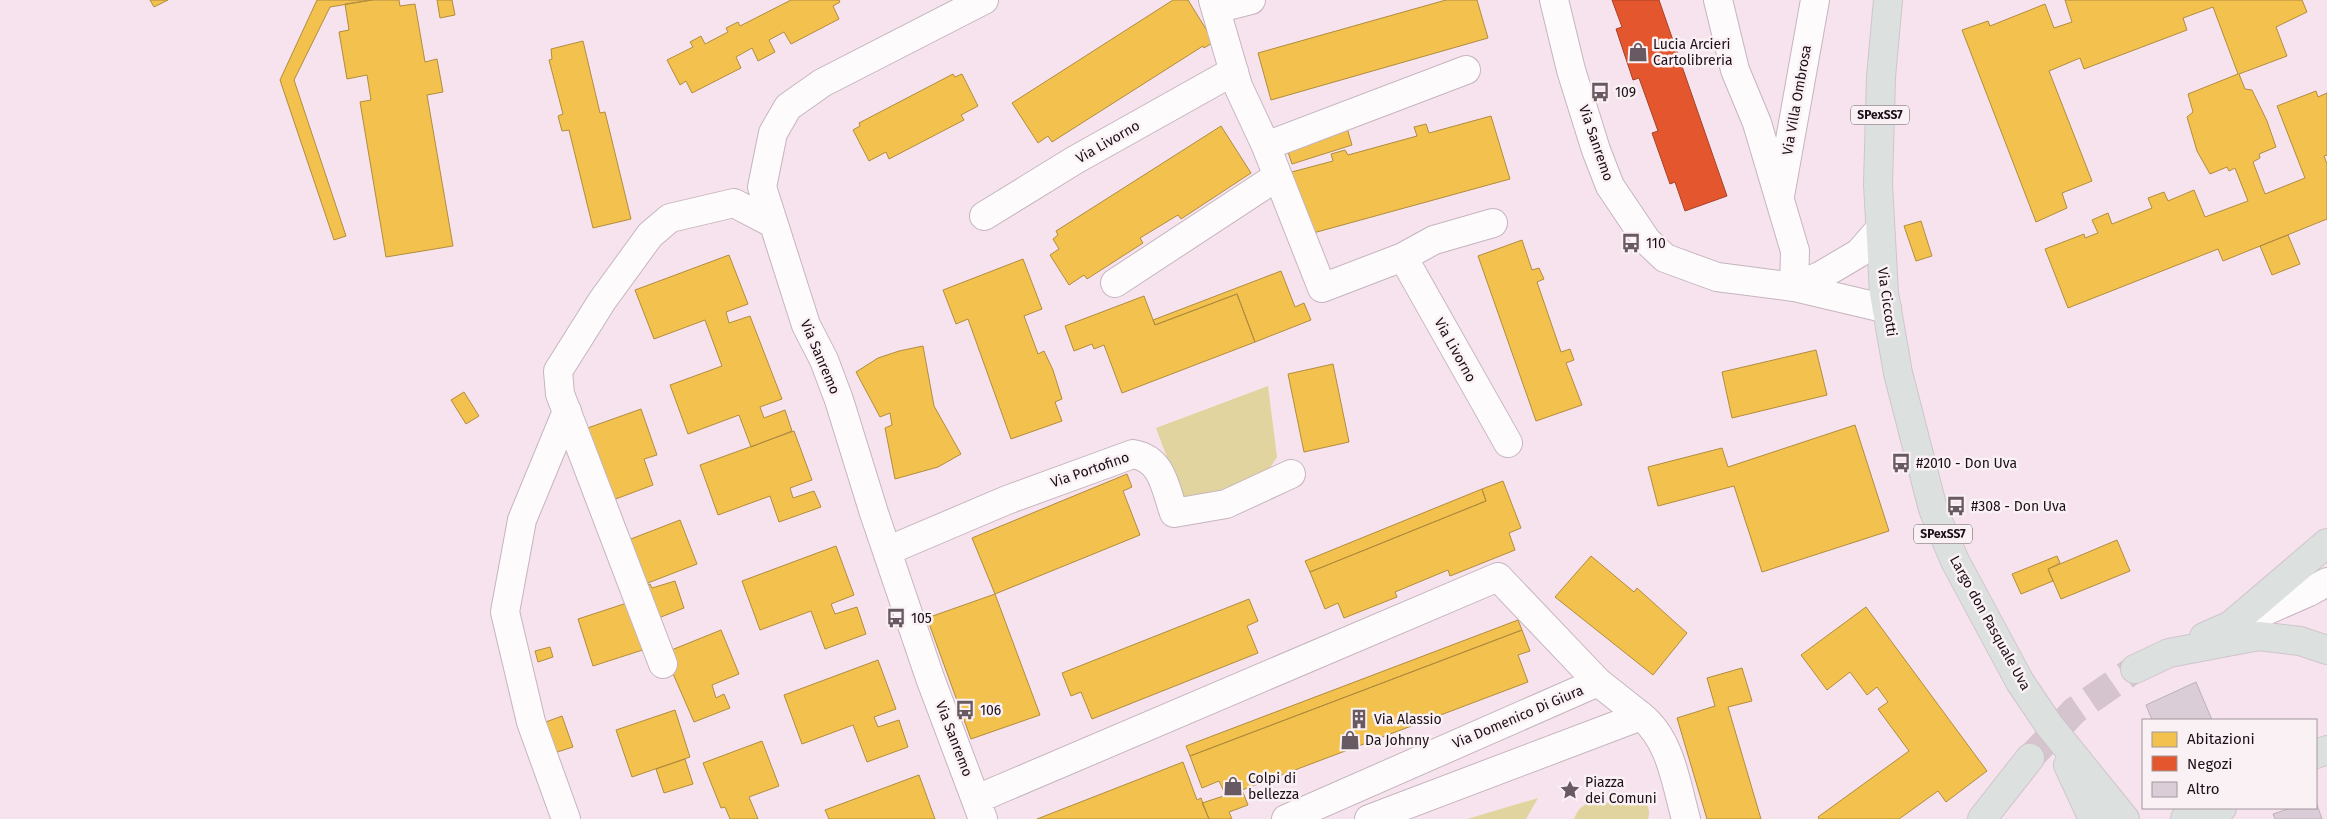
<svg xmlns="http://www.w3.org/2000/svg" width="2327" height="819" font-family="'Fira Sans',sans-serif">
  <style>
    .green { fill: #e1d49f }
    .homes { fill: #f2c14e; stroke: #b28c3e }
    .shops { fill: #e4572e; stroke: #a84127 }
    .building { fill: #dbcdd7; stroke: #beb0ba }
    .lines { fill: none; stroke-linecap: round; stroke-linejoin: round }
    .major-tunnel { stroke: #d5c3cd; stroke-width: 28; stroke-dasharray: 28 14; stroke-linecap: butt }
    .minor-casing { stroke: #c5b5be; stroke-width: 30 }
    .major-casing { stroke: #cfc5ca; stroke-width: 30 }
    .minor { stroke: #fefbfc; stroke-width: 28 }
    .major { stroke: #dce1e0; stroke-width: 28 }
    .labels { text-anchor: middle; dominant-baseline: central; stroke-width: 5; stroke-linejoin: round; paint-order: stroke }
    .shield { fill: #faf1f5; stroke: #5f535a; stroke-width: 1 }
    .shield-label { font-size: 12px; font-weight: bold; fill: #1d0f17 }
    .poi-label { font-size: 14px; fill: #1d0f17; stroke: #faf1f5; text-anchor: start }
    .street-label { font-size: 14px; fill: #1d0f17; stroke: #faf1f5 }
  </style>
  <rect width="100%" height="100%" fill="#f6e3ed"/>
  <path class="green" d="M1268,386L1277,457L1262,480L1196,501L1181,495L1156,428Z
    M1625,793C1639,794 1653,803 1648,819H1574C1580,803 1592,799 1608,803L1612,797Z
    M1538,798L1526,819H1467Z"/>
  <path class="homes" d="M150,0H168L154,7Z
    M317,0H372L330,7L294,80L346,236L334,240L280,80Z
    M372,0H399L400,6L415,4L425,62L437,59L443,92L427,95L453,246L386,257L360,102L371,100L367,75L347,79L339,32L349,30L345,4Z
    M437,0H452L455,15L440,18Z
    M791,0H839L840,2L833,6L839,19L791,44L784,32L769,40L775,52L758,61L752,48L736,57L741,68L692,93L686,81L680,85L667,60L693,47L690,42L701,36L705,44L728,32L726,28L738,22L740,26Z
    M1173,0H1188L1214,42L1204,48L1203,46L1052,142L1048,136L1038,143L1012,103Z
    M1446,0H1477L1488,38L1271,100L1258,53Z
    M2065,0H2302L2307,12L2276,27L2287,56L2239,74L2245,89L2252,90L2267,121L2276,147L2259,154L2260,158L2253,162L2265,194L2305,178L2277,106L2316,91L2318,97L2327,93V155L2324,156L2327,164V219L2223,261L2218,249L2068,308L2045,249L2084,234L2085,238L2098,233L2092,220L2108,213L2112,224L2152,208L2148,198L2164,192L2168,201L2194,190L2205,217L2248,201L2235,168L2229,171L2227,167L2210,174L2197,151L2187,117L2193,112L2188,94L2238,74L2213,7L2183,18L2187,30L2084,69L2080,58L2049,71L2092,181L2062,193L2067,208L2036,222L1962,30L1988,21L1990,26L2045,4L2054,28L2072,22Z
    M583,41L600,113L605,112L631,219L593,228L569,130L562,131L558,116L563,114L549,60L552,59L551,49Z
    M953,74L955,77L962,74L978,106L961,115L964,120L889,159L886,152L869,161L853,130L860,126L859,123Z
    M1491,116L1510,179L1306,235L1288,173L1333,161L1331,154L1345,150L1348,155L1417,136L1414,127L1426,124L1429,133Z
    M1345,121L1352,145L1292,164L1288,152Z
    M1221,126L1251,173L1181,219L1178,215L1140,238L1143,243L1087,279L1084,275L1069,285L1050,255L1059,249L1053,239L1058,235L1056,231Z
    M1921,221L1932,256L1916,261L1904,226Z
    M2288,235L2300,264L2272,275L2260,246Z
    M1522,240L1532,270L1539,268L1544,279L1537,282L1561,352L1570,349L1574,360L1566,363L1582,405L1536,421L1478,256Z
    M729,255L748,304L726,312L729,323L750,316L782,399L760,407L764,418L785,410L792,431L751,447L739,415L688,434L670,385L722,366L705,320L654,339L635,290Z
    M1023,259L1042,309L1024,316L1038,354L1044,351L1053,370L1062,399L1055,402L1062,421L1011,439L968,319L956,324L943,290Z
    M1281,271L1295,307L1304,303L1311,320L1255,342L1237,294L1155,325L1153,320Z
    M1237,294L1255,342L1122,393L1104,345L1094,349L1092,344L1074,351L1065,326L1144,296L1155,325Z
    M923,346L934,406L961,454L938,467L895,479L885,428L892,425L890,413L880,417L856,372L878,358L899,351Z
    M1816,350L1827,395L1732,418L1722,372Z
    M1333,364L1349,442L1304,452L1288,374Z
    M464,392L479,416L466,424L451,400Z
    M641,409L657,455L644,459L653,485L613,500L582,430Z
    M1855,425L1889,531L1762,572L1734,486L1658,506L1648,467L1722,448L1728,467Z
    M794,431L812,480L790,488L793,498L814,491L821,507L779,522L770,496L718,515L700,465Z
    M1127,474L1132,487L1123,491L1140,535L995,594L972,538Z
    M1503,481L1521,528L1509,533L1515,550L1450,576L1448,570L1395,592L1397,597L1344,618L1338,603L1325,609L1310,572L1486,501L1482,489Z
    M1482,489L1486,501L1310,572L1305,561Z
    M680,520L697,564L640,586L623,542Z
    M2117,540L2130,571L2061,599L2048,569Z
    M836,546L854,595L831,604L835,614L857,607L866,634L825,649L811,611L760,630L742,581Z
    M1591,556L1634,592L1637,588L1687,633L1653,675L1555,597Z
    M2057,556L2060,563L2048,569L2053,581L2021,594L2012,574Z
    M675,581L684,608L656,619L644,586L650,584L652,588Z
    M995,594L1040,715L971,739L927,618Z
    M1249,599L1258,621L1247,626L1258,653L1092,719L1081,692L1071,696L1062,673Z
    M636,600L652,647L593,666L578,619Z
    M1866,607L1987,771L1946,802L1938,791L1899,819H1819L1818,817L1909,751L1878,709L1888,702L1877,687L1867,695L1850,672L1827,690L1801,655Z
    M1518,620L1522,630L1190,756L1186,746Z
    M721,630L739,674L712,685L716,698L724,694L730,708L694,722L664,653Z
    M1522,630L1530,651L1518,655L1528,682L1226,796L1219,781L1202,788L1190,756Z
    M550,647L553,657L538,662L535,651Z
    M878,660L896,709L874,717L878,727L899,720L908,747L867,762L853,725L802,744L784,695Z
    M1742,668L1752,701L1728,707L1761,819H1707L1677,718L1715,706L1707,678Z
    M675,710L690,757L632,777L616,730Z
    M562,716L573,747L554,753L543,723Z
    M762,741L779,786L749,797L758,819H730L725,807L721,808L703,763Z
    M685,759L693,784L664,793L656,769Z
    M1183,762L1197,800L1201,798L1209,819H1037Z
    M919,775L935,819H829L825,810Z
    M1242,790L1248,805L1229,812L1232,819H1209L1202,803Z"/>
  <path class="shops" d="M1612,0H1659L1727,196L1685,211L1675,182L1670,184L1652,133L1658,131L1639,78L1633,80L1616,29L1622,27Z"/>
  <path class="building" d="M2196,682L2212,720H2152L2146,705Z
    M2316,802L2322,819H2275L2273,814L2291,808H2316Z"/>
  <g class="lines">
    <path class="major-tunnel" d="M2030,758L2074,711L2135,669"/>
    <defs>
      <path id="minor" d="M1213,0L1238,86L1266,146L1322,288L1403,257L1434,240L1493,223
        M1554,0L1571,70L1596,150L1610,186L1647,241L1665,258L1717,277L1794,287L1887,309
        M1718,0L1735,70L1757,123L1795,251L1794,287
        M1216,9L1251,0
        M1266,146L1466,70
        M1780,196L1815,0
        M984,216L1075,160L1234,71
        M1403,257L1508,443
        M1115,283L1278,176
        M1794,287L1820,276L1859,253L1879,230
        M887,551L1007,500L1133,454C1163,459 1165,488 1174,513L1226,504L1291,474
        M2238,623L2309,592L2327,582
        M663,664L560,394L558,371L602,301L650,235L670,218L734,203L772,223
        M1641,716C1671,740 1676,784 1686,819
        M977,799L1498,577L1598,682L1641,716L1369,819
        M566,819L531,722L505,612L522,520L567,411
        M983,819L930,678L874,513L839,400L824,360L806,325L762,187L773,133L788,107L822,83L984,0
        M1286,819L1598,682"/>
      <path id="major" d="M1888,0L1881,77L1878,184L1884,293L1898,373L1933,509L1955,561L2020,682L2049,725L2125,819
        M2204,637L2231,625L2327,543
        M2135,669L2169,653L2259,636L2300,641L2327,650
        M2316,754L2327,750
        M2068,765L2093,819
        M1982,819L2030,758
        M2185,819L2222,808"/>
    </defs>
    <use href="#minor" class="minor-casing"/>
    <use href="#major" class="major-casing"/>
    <use href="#minor" class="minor"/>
    <use href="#major" class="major"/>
  </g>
  <defs>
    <symbol id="shop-bare" viewBox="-9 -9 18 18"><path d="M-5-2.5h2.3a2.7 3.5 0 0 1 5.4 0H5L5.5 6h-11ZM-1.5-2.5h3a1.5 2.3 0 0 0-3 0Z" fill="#695962" stroke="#faf1f5" stroke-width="2.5" paint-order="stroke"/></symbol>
    <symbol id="bus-bare" viewBox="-9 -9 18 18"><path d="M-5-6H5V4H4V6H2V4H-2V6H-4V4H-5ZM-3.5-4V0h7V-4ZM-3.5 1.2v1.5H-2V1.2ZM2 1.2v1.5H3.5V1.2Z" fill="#695962" stroke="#faf1f5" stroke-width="2.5" paint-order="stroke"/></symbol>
    <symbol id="building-bare" viewBox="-9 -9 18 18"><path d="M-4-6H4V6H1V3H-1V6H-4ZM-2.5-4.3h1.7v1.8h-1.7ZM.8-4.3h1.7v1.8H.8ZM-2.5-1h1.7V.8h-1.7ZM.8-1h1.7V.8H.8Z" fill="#695962" stroke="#faf1f5" stroke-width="2.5" paint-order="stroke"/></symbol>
    <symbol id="sight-bare" viewBox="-9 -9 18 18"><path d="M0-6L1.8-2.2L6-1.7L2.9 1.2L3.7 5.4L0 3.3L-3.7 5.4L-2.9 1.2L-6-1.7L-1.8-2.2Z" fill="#695962" stroke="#faf1f5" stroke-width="2.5" paint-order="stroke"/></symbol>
  </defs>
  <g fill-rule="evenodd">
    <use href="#shop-bare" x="1624" y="38" width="28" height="28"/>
    <use href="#bus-bare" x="1586" y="78" width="28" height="28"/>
    <use href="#bus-bare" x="1617" y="229" width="28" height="28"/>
    <use href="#bus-bare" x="1887" y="449" width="28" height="28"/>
    <use href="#bus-bare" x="1942" y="492" width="28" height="28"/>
    <use href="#bus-bare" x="882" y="604" width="28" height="28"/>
    <use href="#bus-bare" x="951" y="696" width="28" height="28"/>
    <use href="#building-bare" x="1345" y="705" width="28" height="28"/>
    <use href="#shop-bare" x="1336" y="726" width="28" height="28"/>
    <use href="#shop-bare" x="1219" y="772" width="28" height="28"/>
    <use href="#sight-bare" x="1556" y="776" width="28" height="28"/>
  </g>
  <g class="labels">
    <g class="shield">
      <rect x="1851" y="105.5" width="58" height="19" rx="4"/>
      <rect x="1914" y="524.5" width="58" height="19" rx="4"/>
    </g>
    <g class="shield-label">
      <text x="1880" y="115">SPexSS7</text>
      <text x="1943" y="534">SPexSS7</text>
    </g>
    <g class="poi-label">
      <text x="1653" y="44">Lucia Arcieri<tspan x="1653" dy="16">Cartolibreria</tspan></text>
      <text x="1615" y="92">109</text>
      <text x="1646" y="243">110</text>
      <text x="1916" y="463">#2010 - Don Uva</text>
      <text x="1971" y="506">#308 - Don Uva</text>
      <text x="911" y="618">105</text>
      <text x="980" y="710">106</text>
      <text x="1374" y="719">Via Alassio</text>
      <text x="1365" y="740">Da Johnny</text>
      <text x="1248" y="778">Colpi di<tspan x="1248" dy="16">bellezza</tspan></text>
      <text x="1585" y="782">Piazza<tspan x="1585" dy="16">dei Comuni</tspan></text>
    </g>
    <g class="street-label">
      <text transform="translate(1797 100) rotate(-80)">Via Villa Ombrosa</text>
      <text transform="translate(1108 142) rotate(-30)">Via Livorno</text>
      <text transform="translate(1596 143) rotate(71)">Via Sanremo</text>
      <text transform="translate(1887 302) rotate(82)">Via Ciccotti</text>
      <text transform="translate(1455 350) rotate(61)">Via Livorno</text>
      <text transform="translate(820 357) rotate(67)">Via Sanremo</text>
      <text transform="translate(1090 470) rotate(-19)">Via Portofino</text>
      <text transform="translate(1990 623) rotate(61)">Largo don Pasquale Uva</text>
      <text transform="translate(1518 717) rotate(-23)">Via Domenico Di Giura</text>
      <text transform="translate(954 739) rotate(69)">Via Sanremo</text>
    </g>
  </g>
  <rect x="2142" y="719" width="175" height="90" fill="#faf1f5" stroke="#a2979c"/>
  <rect x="2152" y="732" width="25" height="15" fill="#f2c14e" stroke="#a2979c"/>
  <text x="2187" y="744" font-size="15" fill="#1d0f17">Abitazioni</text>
  <rect x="2152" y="756" width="25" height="15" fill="#e4572e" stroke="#a2979c"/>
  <text x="2187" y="769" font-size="15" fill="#1d0f17">Negozi</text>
  <rect x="2152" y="782" width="25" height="15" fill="#dbcdd7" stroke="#a2979c"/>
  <text x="2187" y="794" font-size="15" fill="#1d0f17">Altro</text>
</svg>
